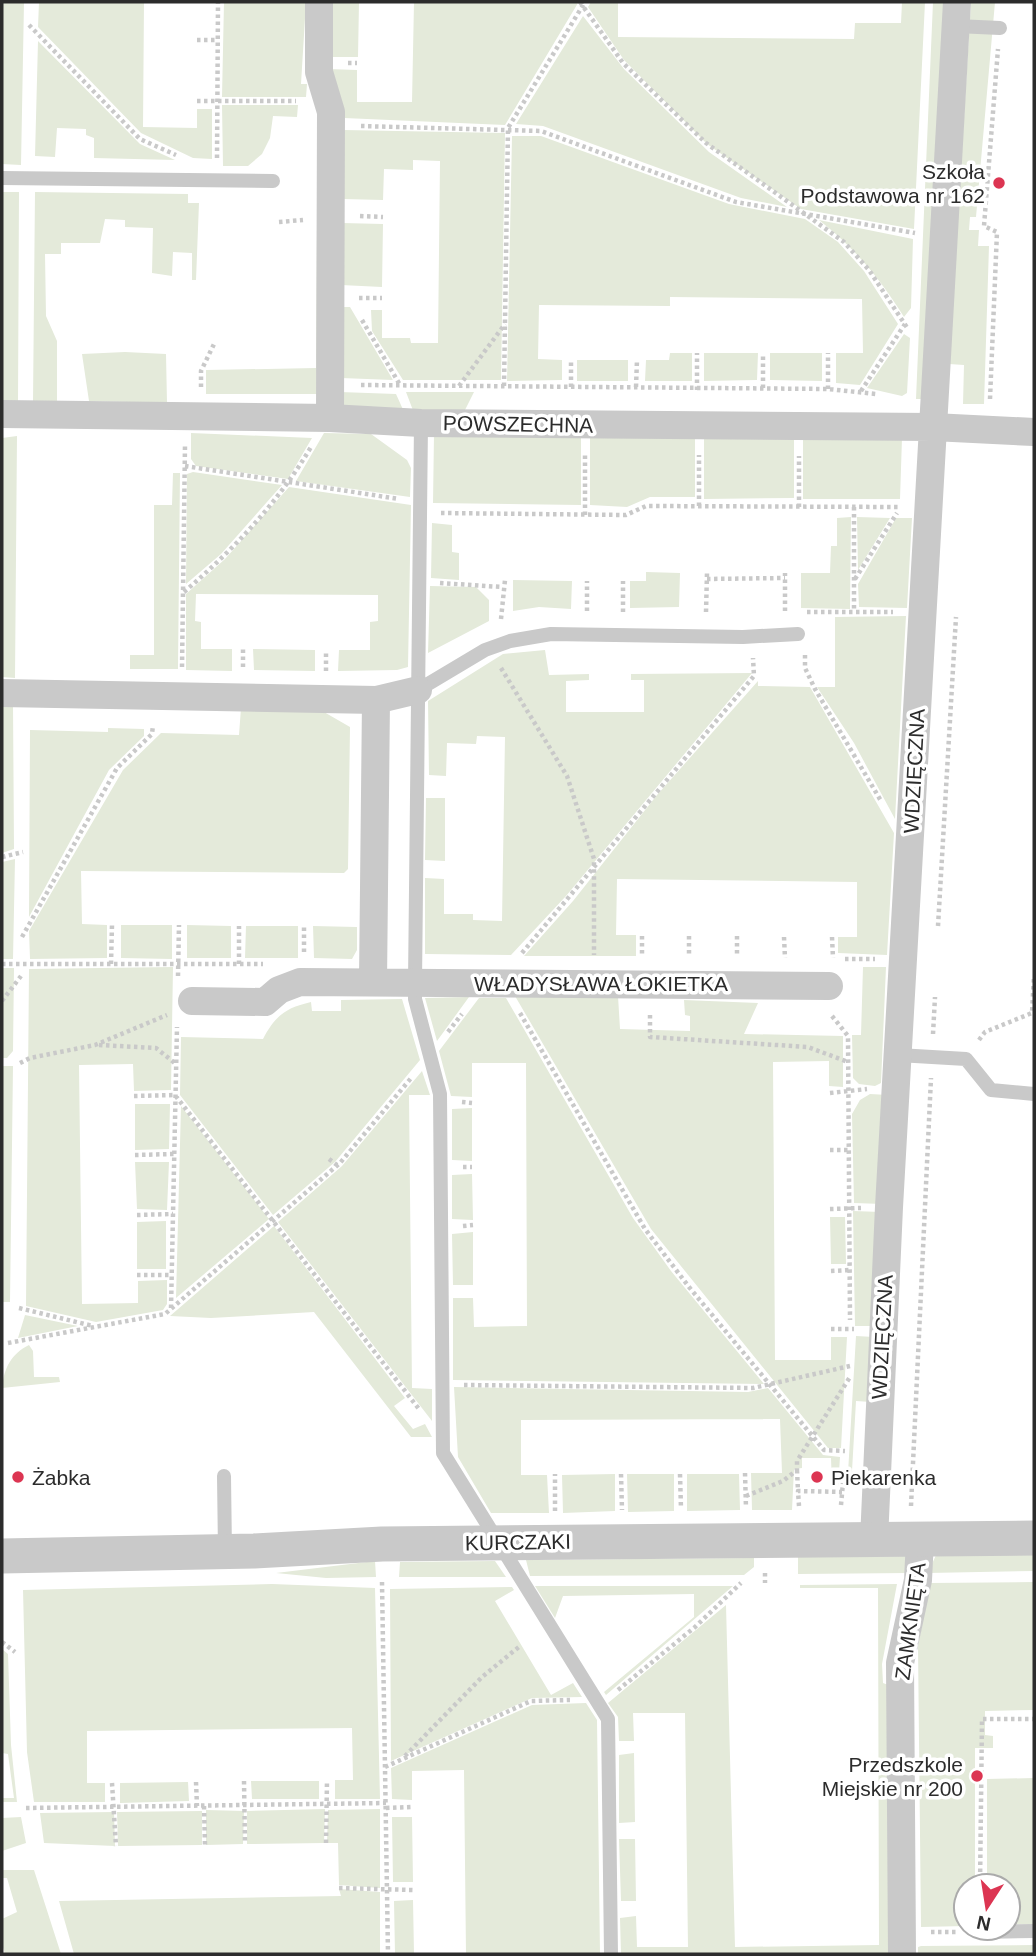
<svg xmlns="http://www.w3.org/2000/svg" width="1036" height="1956" font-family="Helvetica,sans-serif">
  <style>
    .green { fill: #e4eada }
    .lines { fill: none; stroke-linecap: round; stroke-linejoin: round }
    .path { stroke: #c9c9c9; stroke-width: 4.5; stroke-dasharray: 3.5 3.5; stroke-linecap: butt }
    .service { stroke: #c9c9c9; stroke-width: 14 }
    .minor { stroke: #c9c9c9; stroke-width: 28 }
    .tertiary { stroke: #c9c9c9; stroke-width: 35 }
    .poi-dot { fill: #dc3552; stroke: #fff; stroke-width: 2.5 }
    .labels { text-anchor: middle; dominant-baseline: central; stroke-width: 7; stroke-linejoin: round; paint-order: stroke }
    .poi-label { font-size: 21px; fill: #2c2c2c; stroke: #fff; text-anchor: end }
    .street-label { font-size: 21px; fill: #2c2c2c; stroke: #fff }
  </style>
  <rect width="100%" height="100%" fill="#fff"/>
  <path class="green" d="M2,2H24L21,165L2,164Z
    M39,2H144L143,127L197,128V109H212V159L193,158L141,133L38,27Z
    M224,2H306L301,84H307L306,97H222Z
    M332,2H359L358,57H330Z
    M414,2H577L578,3L505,125L344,118L328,69L357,70V102H412Z
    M591,2H618V37L854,39L855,23H901L902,2H925L914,229L801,209L707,144L624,60L588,7Z
    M933,2H949L923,399H916Z
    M971,2H995L976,217H970L969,230H979L978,246H989L984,404H963L964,365L949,364Z
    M583,16L624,69L709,152L787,207L741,198L543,126L516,124Z
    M38,41L140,144L175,160L94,158V138L86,135V129L57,128L55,157L35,156Z
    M222,105H298L297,117L273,116L270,138L262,154L248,166H223Z
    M343,130L505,133L501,380H403L372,331L371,310H382V338H410L411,343H438L440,161L413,160V170L384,169L383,200L343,199Z
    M512,136H541L729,204L805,219L838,242L864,271L898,324L860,385L836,383V353H863L862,299L670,297V306L539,305L538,359L562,360V380L507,381Z
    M2,192H19L18,403H2Z
    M35,192L188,194V203H199L196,280H192V253L173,252L172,276L152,273L153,228L125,227V220L105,219L100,243H61V254H45L46,316L57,341V402H33Z
    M819,220L913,239L911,308L904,317C880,279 855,248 819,220Z
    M342,223L383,224L382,287L341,285Z
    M317,225V394H206V370L316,368Z
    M341,307H350L393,380L341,378Z
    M904,334L910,338L907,393L902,396L867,388Z
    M125,352L166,354L167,403L89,401L82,354Z
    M670,353H692V381H645L646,360H669Z
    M704,353H758L757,380L704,381Z
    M770,353H822V381L770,380Z
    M577,360H628V381H577Z
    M340,392L396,394L405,414L340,412Z
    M406,392H474L463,414L414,413Z
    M191,433L312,438L288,479L196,466L191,459Z
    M324,433L371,434L407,460L411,468L410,497L296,481Z
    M434,434L581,436V505L433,503Z
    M590,435L695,436V497H650L627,507L590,505Z
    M17,436L15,678L2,677V438Z
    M704,436L794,437V498L704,499Z
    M902,438L900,499H803V440Z
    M193,472L282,485L221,554L186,584L187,474Z
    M173,473H180L178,669H130V655H154V505H172Z
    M289,487L411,505L408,667L397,670L338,671L339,650H370V622L378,621V595L196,594L195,621L201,622V649H232V671L186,670V594L225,559Z
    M851,517L850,609L801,608V573H830L831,546H837V518Z
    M857,517L890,518L858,570Z
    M896,518H912L907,608L859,607L858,584Z
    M432,523L452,525V552L459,553V580L431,578Z
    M646,572L680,573L679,607L630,608V581H646Z
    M513,580L572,581L571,609L539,607L513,611Z
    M430,586L476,587L489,600V621L428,653Z
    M906,616L895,819L854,743L817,687H835V617Z
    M253,649L315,650V671L254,670Z
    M545,650L549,675L589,674V680L566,681V712H644V680H631V674L752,673L566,896L511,955L425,954V878L444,879V914H473V920L502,921L505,737L477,736L476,744L447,743L446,776L429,775L428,701L503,654Z
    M758,681V686L810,687L894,833L887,955L838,953V937H857V882L617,879L616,935H636V956H524L573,901L657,795Z
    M13,704L14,849L2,853V706Z
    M241,708L324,712L350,727L348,869L344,873L81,871L82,924L107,925V958L30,959L29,931L123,770L161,733L239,735Z
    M108,728L144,729V736L109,770L29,917L30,730L108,732Z
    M426,798H445V861L425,860Z
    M15,859L13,959H2V862Z
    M121,925H172V959L121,958Z
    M187,925L231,926V958H187Z
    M246,926H298V958H245Z
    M313,926L357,927V950L352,959L314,958Z
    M173,967L171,1090L134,1091L133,1064L79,1065L82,1304L138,1303V1281L167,1280V1304L163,1310L96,1322L26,1306L29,969Z
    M863,967H886L881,1083L875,1086L859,1084L853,1078L852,1035H861Z
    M2,968H14L13,1051L7,1058H2Z
    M515,996H618L620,1029L690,1031V1016L685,1015L684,1000L758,1003L744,1034L843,1036V1087L829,1086V1061L773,1062L775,1360H831V1337H847L841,1448H828L651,1229Z
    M469,997L437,1041L425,998Z
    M479,998H506L633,1218L671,1271L764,1384L453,1380V1298H473L474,1327L527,1326L526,1063H472V1097L451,1096L439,1051Z
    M402,999L420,1060L335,1162L273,1215L180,1095L181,1037L263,1039C275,1016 285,1008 311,1002L312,1011H341V1000Z
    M2,1066H13L10,1302H2Z
    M422,1071L430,1095H409L412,1388L432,1389V1421L278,1222L342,1166Z
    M870,1094L888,1095L882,1204L854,1203L852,1114L860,1100Z
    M135,1104H170L169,1149L135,1150Z
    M181,1106L269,1219L176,1298Z
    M472,1108V1161L452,1160V1109Z
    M135,1162H169L167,1210L137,1209Z
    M472,1174L473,1220L452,1219V1175Z
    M853,1211L881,1212L874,1326H855Z
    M830,1217H845L846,1264H831Z
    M166,1221V1269H137V1222Z
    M274,1226L405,1398L394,1406L413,1429L425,1424L432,1437H411L314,1312L211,1318L170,1316Z
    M473,1232V1285H453L452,1234Z
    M25,1315L78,1326L18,1338Z
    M856,1336L874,1337L871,1402L856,1401L852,1471L866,1473V1483L848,1473Z
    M29,1345L33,1351L34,1377H59L60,1382L2,1388C4,1368 11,1354 29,1345Z
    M454,1387L748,1392L768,1388L823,1455L840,1457L838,1487H832L831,1458H802V1468L794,1469L792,1510H752L751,1473H782L780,1419L521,1420V1475H547L549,1513H491L458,1457Z
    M615,1474V1511L563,1513L562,1475Z
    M627,1474H674V1511L628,1512Z
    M687,1474H739L740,1510L687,1511Z
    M936,1555H1034V1571L928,1573Z
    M907,1556L909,1573L798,1574V1557Z
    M754,1558V1567L744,1575L530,1576L526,1560Z
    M375,1561L376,1577L326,1578L276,1573Z
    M495,1561L506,1577H399L400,1562Z
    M1034,1582V1710L985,1711V1735L993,1736V1748H975V1886H966V1926L921,1927L918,1646L930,1583Z
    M272,1584L375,1588L380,1799H335V1780H353L352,1728L87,1731V1783H105V1802H34L27,1752L23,1590Z
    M897,1584L882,1664L883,1683L891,1686L893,1954H621L620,1918L636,1916L637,1947H688L685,1713H633L634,1741H619L618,1717L608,1703L726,1605L735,1947L879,1945L878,1588H800V1585Z
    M535,1586H733L606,1695L604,1692L694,1617V1594L563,1596L555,1618Z
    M512,1587L514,1590L495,1601L551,1695L573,1683L582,1697L532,1698L391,1761L390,1589Z
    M2,1649L8,1654L11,1745L17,1802H2V1798H14L8,1754L2,1753Z
    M586,1703L597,1720L600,1954H466L464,1770L412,1771V1800L392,1799L391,1768L532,1705Z
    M634,1753L635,1822L619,1823V1755Z
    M1034,1778V1924H1008V1886H987V1779Z
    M251,1781H319V1799H252Z
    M188,1782L189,1801L120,1803V1783Z
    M325,1809L324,1843L247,1844V1811Z
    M380,1809V1888L339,1885L338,1843H327L328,1810Z
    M206,1810L244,1811L243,1844L206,1845Z
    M202,1811V1845L118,1846L117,1812Z
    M114,1812L115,1846L44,1843L40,1813Z
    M21,1817L26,1843L2,1851V1818Z
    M392,1817H412L413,1882H393Z
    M619,1839H635L636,1901H621Z
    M2,1870H34L61,1954H5L2,1944V1919L17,1912L7,1878H2Z
    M339,1889L380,1892V1954H74L59,1901L341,1896Z
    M413,1900L414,1954H395L394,1901Z
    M1034,1945V1954H918V1947L921,1946Z"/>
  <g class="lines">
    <path class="path" d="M580,2L623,63L706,143L844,242L869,270L908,329
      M29,25L140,139L176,155
      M197,40H218
      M348,63H357
      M197,101H296
      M361,126L541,131L736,202L915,233
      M217,158L218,2
      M360,216L383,217
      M279,222L303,220
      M359,298H382
      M362,320L400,385
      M361,385L828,389L876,394
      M459,386L505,324
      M504,386L508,128L585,2
      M201,387V371L215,342
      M571,387V360
      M636,387L637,360
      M763,388V353
      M828,389V353
      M697,390V353
      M861,391L905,324
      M990,399L997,232L984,226L998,49
      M185,466L399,499
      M699,506V455
      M799,507V456
      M854,507V612
      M441,513L626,515L646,506L899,507
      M585,515V452
      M707,579L785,578
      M855,579L897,513
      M440,583L502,587
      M184,592C233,550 278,503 311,447
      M587,611V581
      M785,611V573
      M623,612V581
      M706,612L707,573
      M807,612H893
      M501,619L505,580
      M805,655V668L815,689L881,801
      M182,667L185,445
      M243,667V649
      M501,668L567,776L594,859V955
      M326,671V650
      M2,857L23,852
      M938,926L956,617
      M642,936V954
      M689,936V955
      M737,936V954
      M22,937L117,768L152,734L153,725
      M784,937L785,958
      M832,937L833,958
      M304,952V926
      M522,953L754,676L753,658
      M845,959H875
      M2,964H263
      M111,964L112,925
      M239,964V926
      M178,976L179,925
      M2,1001L21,976
      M520,1013L645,1229L689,1287L824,1450L845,1451
      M650,1015V1037L808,1047L848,1062
      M832,1016L848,1036L850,1320
      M448,1032L462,1014
      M933,1034L935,997
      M979,1040L985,1032L1032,1013L1034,976
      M99,1045L156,1048L176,1064
      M20,1063L30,1058L95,1045L167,1015
      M830,1093L867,1089
      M134,1096L175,1095L419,1409
      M462,1102L472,1103
      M830,1150H849
      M135,1155L174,1154
      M329,1159L337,1165
      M463,1167H472
      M830,1209L861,1208
      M137,1215L173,1214
      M463,1226L473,1225
      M831,1271L850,1270
      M137,1275H172
      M19,1308L93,1326
      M171,1308L177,1027
      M831,1329H854
      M8,1343L165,1314L340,1163L412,1077
      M464,1385L753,1388L850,1366
      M797,1470L798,1491
      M745,1473L746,1508
      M621,1474L622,1510
      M680,1474L681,1509
      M746,1496L783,1481L797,1470V1461L850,1377
      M841,1505L843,1483
      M799,1506L798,1491L842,1492
      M911,1506L931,1078
      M555,1511V1474
      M765,1573V1583
      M382,1582L388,1954
      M2,1642L15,1652
      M618,1690L695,1627L741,1583
      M405,1756L482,1677L520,1646
      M385,1767L531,1701L570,1700
      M244,1781L245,1844
      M196,1782L197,1806
      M112,1783L116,1846
      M204,1806L205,1845
      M26,1808L386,1803
      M386,1808L412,1807
      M326,1843L327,1781
      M980,1886L982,1719H1034
      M339,1888L413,1890
      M931,1932H957"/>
    <path class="service" d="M956,26L1000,28
      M2,178L273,181
      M421,423L415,983V999L440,1094L443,1453L608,1719L611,1954
      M418,690L485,650L510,641L551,634L743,637L798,634
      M898,1055L966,1059L991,1090L1034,1094
      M224,1476L225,1552
      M980,1932L1034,1931"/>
    <path class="minor" d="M319,2V72L331,112L330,418
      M2,414L330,418L421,423L933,427L1034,432
      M2,693L376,700
      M373,982L376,700L418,690
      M192,1001L265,1002L279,990L300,982L829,986
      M874,1540L889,1207L957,2
      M902,1954L900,1663L918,1580L920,1539"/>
    <path class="tertiary" d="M2,1556L254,1551L382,1544L1034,1538"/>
  </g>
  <g class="poi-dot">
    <circle cx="999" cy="183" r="7"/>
    <circle cx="18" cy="1477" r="7"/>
    <circle cx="817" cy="1477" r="7"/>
    <circle cx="977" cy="1776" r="7"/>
  </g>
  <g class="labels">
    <g class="poi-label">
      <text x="985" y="171">Szkoła<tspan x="985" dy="24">Podstawowa nr 162</tspan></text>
      <text x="32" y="1477" text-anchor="start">Żabka</text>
      <text x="831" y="1477" text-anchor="start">Piekarenka</text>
      <text x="963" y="1764">Przedszkole<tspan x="963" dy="24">Miejskie nr 200</tspan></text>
    </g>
    <g class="street-label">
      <text transform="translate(518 424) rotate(1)">POWSZECHNA</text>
      <text transform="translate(914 771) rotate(-87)">WDZIĘCZNA</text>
      <text x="601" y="983">WŁADYSŁAWA ŁOKIETKA</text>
      <text transform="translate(882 1337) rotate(-87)">WDZIĘCZNA</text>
      <text transform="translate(518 1542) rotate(-1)">KURCZAKI</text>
      <text transform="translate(910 1621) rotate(-82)">ZAMKNIĘTA</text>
    </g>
  </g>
  <rect width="1036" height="1956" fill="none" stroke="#2c2c2c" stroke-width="7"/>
  <g transform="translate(987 1907) rotate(192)"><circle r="33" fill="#ffffff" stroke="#ababab" stroke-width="2"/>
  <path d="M0-5L12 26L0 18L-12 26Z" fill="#dc3552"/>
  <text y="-10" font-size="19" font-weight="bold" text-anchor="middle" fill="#2c2c2c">N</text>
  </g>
</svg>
